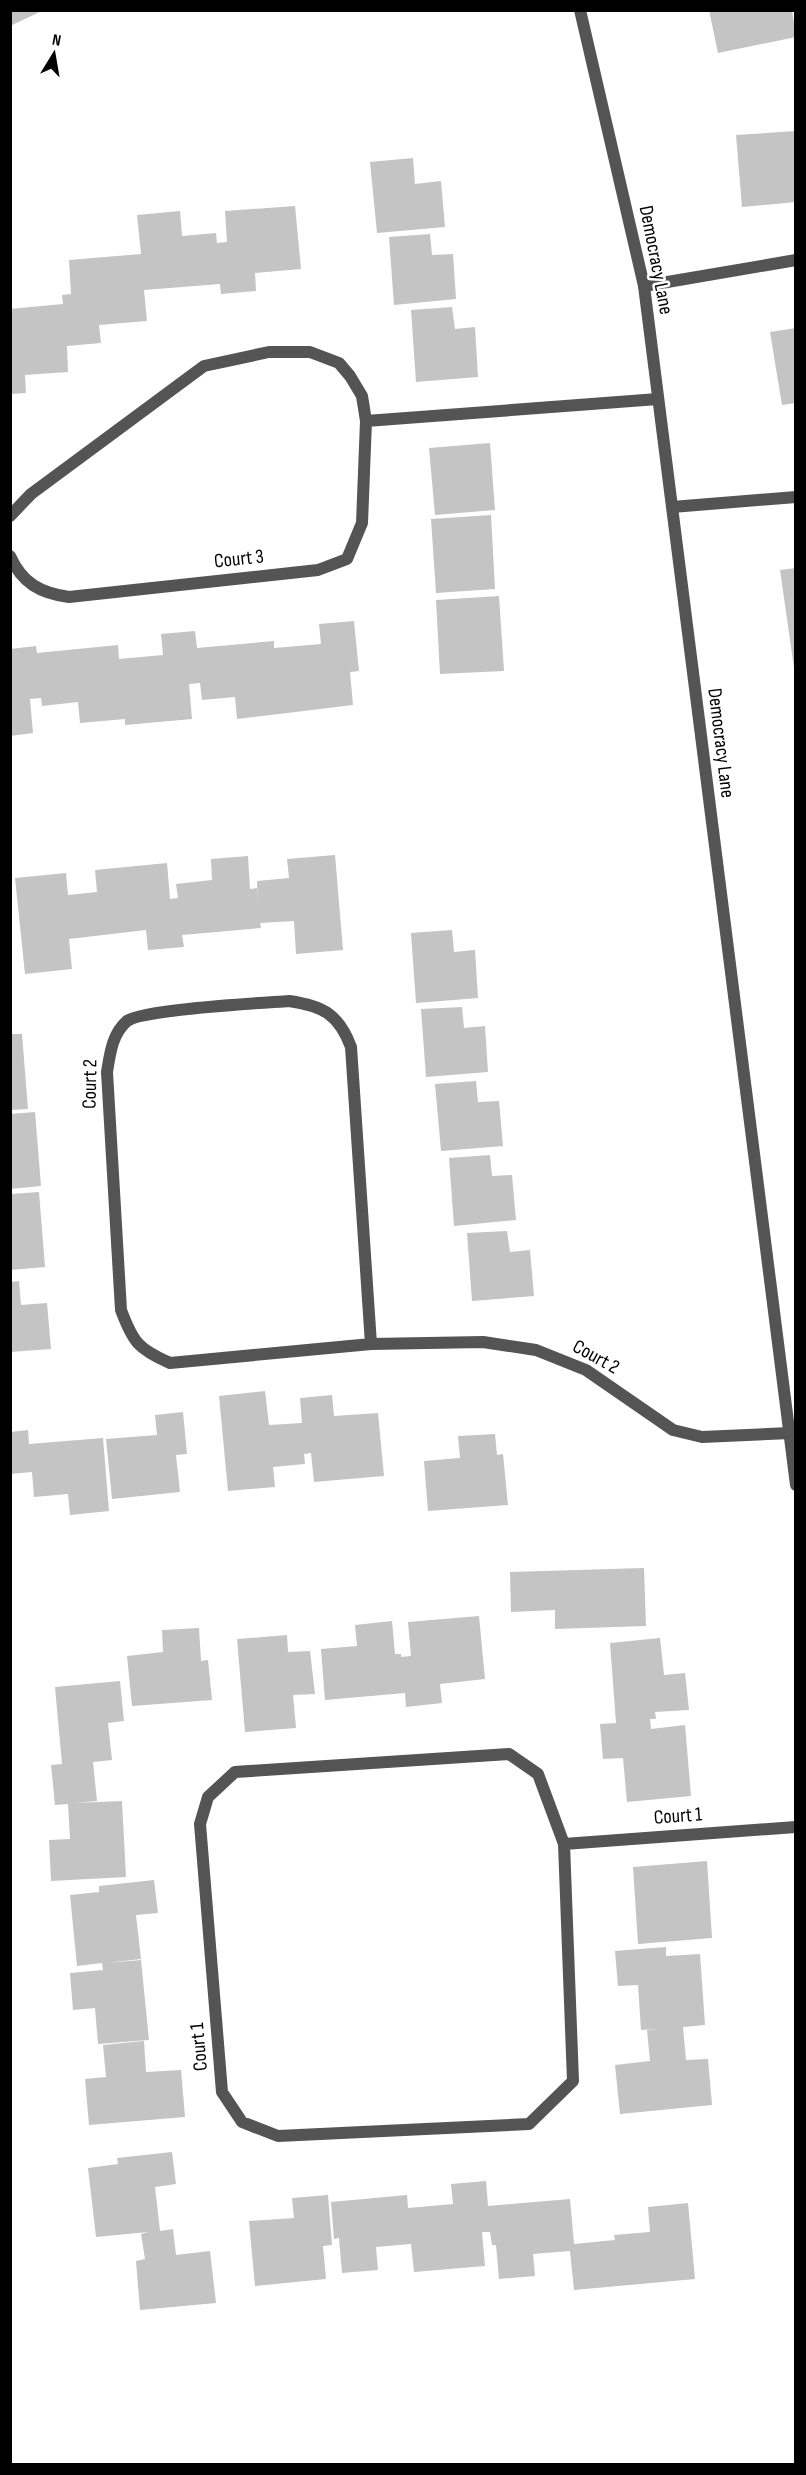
<svg xmlns="http://www.w3.org/2000/svg" width="806" height="2475" font-family="'Sofia Sans Condensed',sans-serif">
  <style>
    .building { fill: #c4c4c4 }
    .lines { fill: none; stroke-linecap: round; stroke-linejoin: round }
    .service { stroke: #545454; stroke-width: 12 }
    .minor { stroke: #545454; stroke-width: 12 }
    .labels { text-anchor: middle; dominant-baseline: central; stroke-width: 5; stroke-linejoin: round; paint-order: stroke }
    .street-label { font-size: 20px; fill: #000; stroke: #fff }
  </style>
  <rect width="100%" height="100%" fill="#fff"/>
  <path class="building" d="M10,10H44L10,26Z
    M709,10H792L796,37L718,53Z
    M796,131V202L742,207L736,135Z
    M413,158L415,184L441,181L445,227L377,233L370,162Z
    M295,206L301,269L255,273L256,291L221,294L220,284L144,290L147,321L99,325L101,343L67,346L68,372L25,375L26,393L10,394V309L63,304L62,295L71,294L69,260L141,254L137,215L180,211L182,236L216,233L217,243L227,242L225,211Z
    M430,234L432,255L453,254L456,299L394,305L389,237Z
    M452,307L455,329L475,327L478,377L416,382L411,310Z
    M796,328V403L782,405L770,332Z
    M490,443L495,510L435,515L429,448Z
    M491,515L495,589L436,593L431,519Z
    M796,568V668H794L780,570Z
    M499,596L504,671L440,674L436,600Z
    M354,621L359,671L350,672L353,705L237,719L235,697L202,700L200,683L189,684L192,719L125,725V719L80,723L78,702L42,706L41,698L30,699L33,733L10,736V649L36,646L37,653L118,645L119,659L163,655L161,634L195,631L197,648L274,641V648L321,644L319,624Z
    M335,855L343,950L296,954L294,921L260,923L261,928L182,935L184,947L148,950L146,930L69,939L72,969L25,974L15,878L66,873L68,895L97,892L95,870L167,863L170,899L178,898L176,884L212,880L211,859L248,856L250,889L257,888L258,906L257,881L289,878L287,859Z
    M452,930L454,952L475,950L478,998L416,1003L411,933Z
    M462,1007L464,1028L485,1026L488,1072L426,1077L421,1009Z
    M10,1034H22L28,1109L10,1110Z
    M476,1081L478,1102L499,1101L503,1146L441,1151L435,1084Z
    M35,1112L41,1186L10,1189V1114Z
    M490,1155L492,1176L512,1175L516,1220L454,1226L449,1158Z
    M39,1192L45,1267L10,1270V1194Z
    M507,1231L510,1252L530,1250L534,1296L472,1301L467,1233Z
    M19,1281L21,1305L47,1303L51,1349L10,1352V1282Z
    M265,1391L269,1425L302,1423L300,1398L332,1395L334,1416L378,1413L384,1476L314,1482L311,1453L304,1454L305,1464L273,1467L275,1487L228,1491L219,1396Z
    M183,1412L187,1454L176,1455L180,1492L112,1499L106,1439L157,1435L155,1415Z
    M28,1430L29,1444L103,1438L109,1511L70,1515L68,1494L34,1497L32,1472L10,1474V1432Z
    M495,1434L497,1455L503,1454L508,1505L428,1511L424,1461L460,1458L458,1436Z
    M644,1568L646,1626L555,1629V1610L511,1612L510,1572Z
    M479,1616L485,1679L440,1684L442,1703L406,1707L405,1693L325,1700L321,1649L357,1646L355,1625L392,1621L395,1654H401V1657L411,1656L408,1622Z
    M199,1628L201,1661L208,1660L212,1700L132,1706L127,1656L163,1652L162,1630Z
    M287,1635L288,1652L310,1651L315,1694L293,1695L296,1728L245,1732L237,1639Z
    M660,1638L664,1675L685,1673L689,1710L655,1712L656,1719H650L651,1729L685,1725L691,1796L627,1802L623,1758L603,1759L600,1724L616,1723L610,1643Z
    M120,1681L124,1721L108,1723L112,1760L93,1762L97,1801L74,1803L122,1801L126,1877L51,1881L49,1840L70,1839L68,1804L55,1805L51,1765L62,1764L55,1687Z
    M707,1861L712,1938L638,1944L633,1867Z
    M154,1880L158,1913L136,1915L141,1959L106,1963L141,1960L149,2040L98,2044L95,2008L73,2010L70,1973L103,1970L102,1963L77,1966L70,1895L99,1892V1886Z
    M666,1947V1956L700,1954L705,2025L683,2027L686,2060L708,2059L712,2105L620,2114L615,2065L650,2061L647,2030L657,2029L641,2030L638,1985L618,1986L615,1951Z
    M144,2041L146,2072L181,2070L185,2117L89,2125L85,2079L106,2077L103,2045Z
    M172,2152L176,2184L155,2187L160,2231L173,2229L176,2255L210,2251L216,2303L140,2310L136,2261L145,2259L141,2234L148,2232L96,2237L88,2168L118,2164L117,2158Z
    M486,2181L488,2206L570,2199L574,2244L615,2240L614,2235L650,2232L648,2207L688,2203L695,2279L574,2290L570,2251L533,2254L535,2276L499,2279L496,2245H492L490,2232H482L485,2266L414,2272L411,2244L376,2247L378,2270L342,2273L339,2238L334,2239L331,2202L407,2195L408,2208L453,2204L451,2184Z
    M328,2195L332,2245L323,2246L326,2279L255,2286L249,2221L294,2218L292,2198Z"/>
  <g class="lines">
    <path class="service" d="M644,286L796,260
      M366,421L658,399
      M10,516L31,494L204,366L269,352H310L339,363L350,376L362,396L366,421L362,523L347,559L318,570L69,597C40,593 22,583 10,556
      M371,1344L351,1047C339,1015 324,1006 289,1001C262,1003 144,1009 127,1021C112,1034 110,1054 107,1072L121,1310C133,1342 138,1349 170,1363L371,1344L483,1342L536,1350L586,1370L673,1430L702,1437L790,1433
      M509,1754L538,1774L564,1844L573,2081L529,2124L278,2136L242,2122L222,2092L200,1824L208,1797L235,1772Z
      M564,1844L796,1827"/>
    <path class="minor" d="M580,10L644,286L796,1485
      M672,507L796,497"/>
  </g>
  <g class="labels">
    <g class="street-label">
      <text transform="translate(656 260) rotate(79)">Democracy Lane</text>
      <text transform="translate(239 559) rotate(-6)">Court 3</text>
      <text transform="translate(721 743) rotate(83)">Democracy Lane</text>
      <text transform="translate(90 1084) rotate(-89)">Court 2</text>
      <text transform="translate(596 1357) rotate(29)">Court 2</text>
      <text transform="translate(678 1816) rotate(-4)">Court 1</text>
      <text transform="translate(199 2047) rotate(-95)">Court 1</text>
    </g>
  </g>
  <rect width="806" height="2475" fill="none" stroke="#000000" stroke-width="24"/>
  <g transform="translate(54 54) rotate(11)" stroke="#ffffff" stroke-width="4.5" paint-order="stroke">
  <path d="M0-4.5L10 22L0 15L-10 22Z" fill="#000000"/>
  <text y="-9" font-size="16" font-weight="bold" text-anchor="middle" fill="#000000">N</text>
  </g>
</svg>
